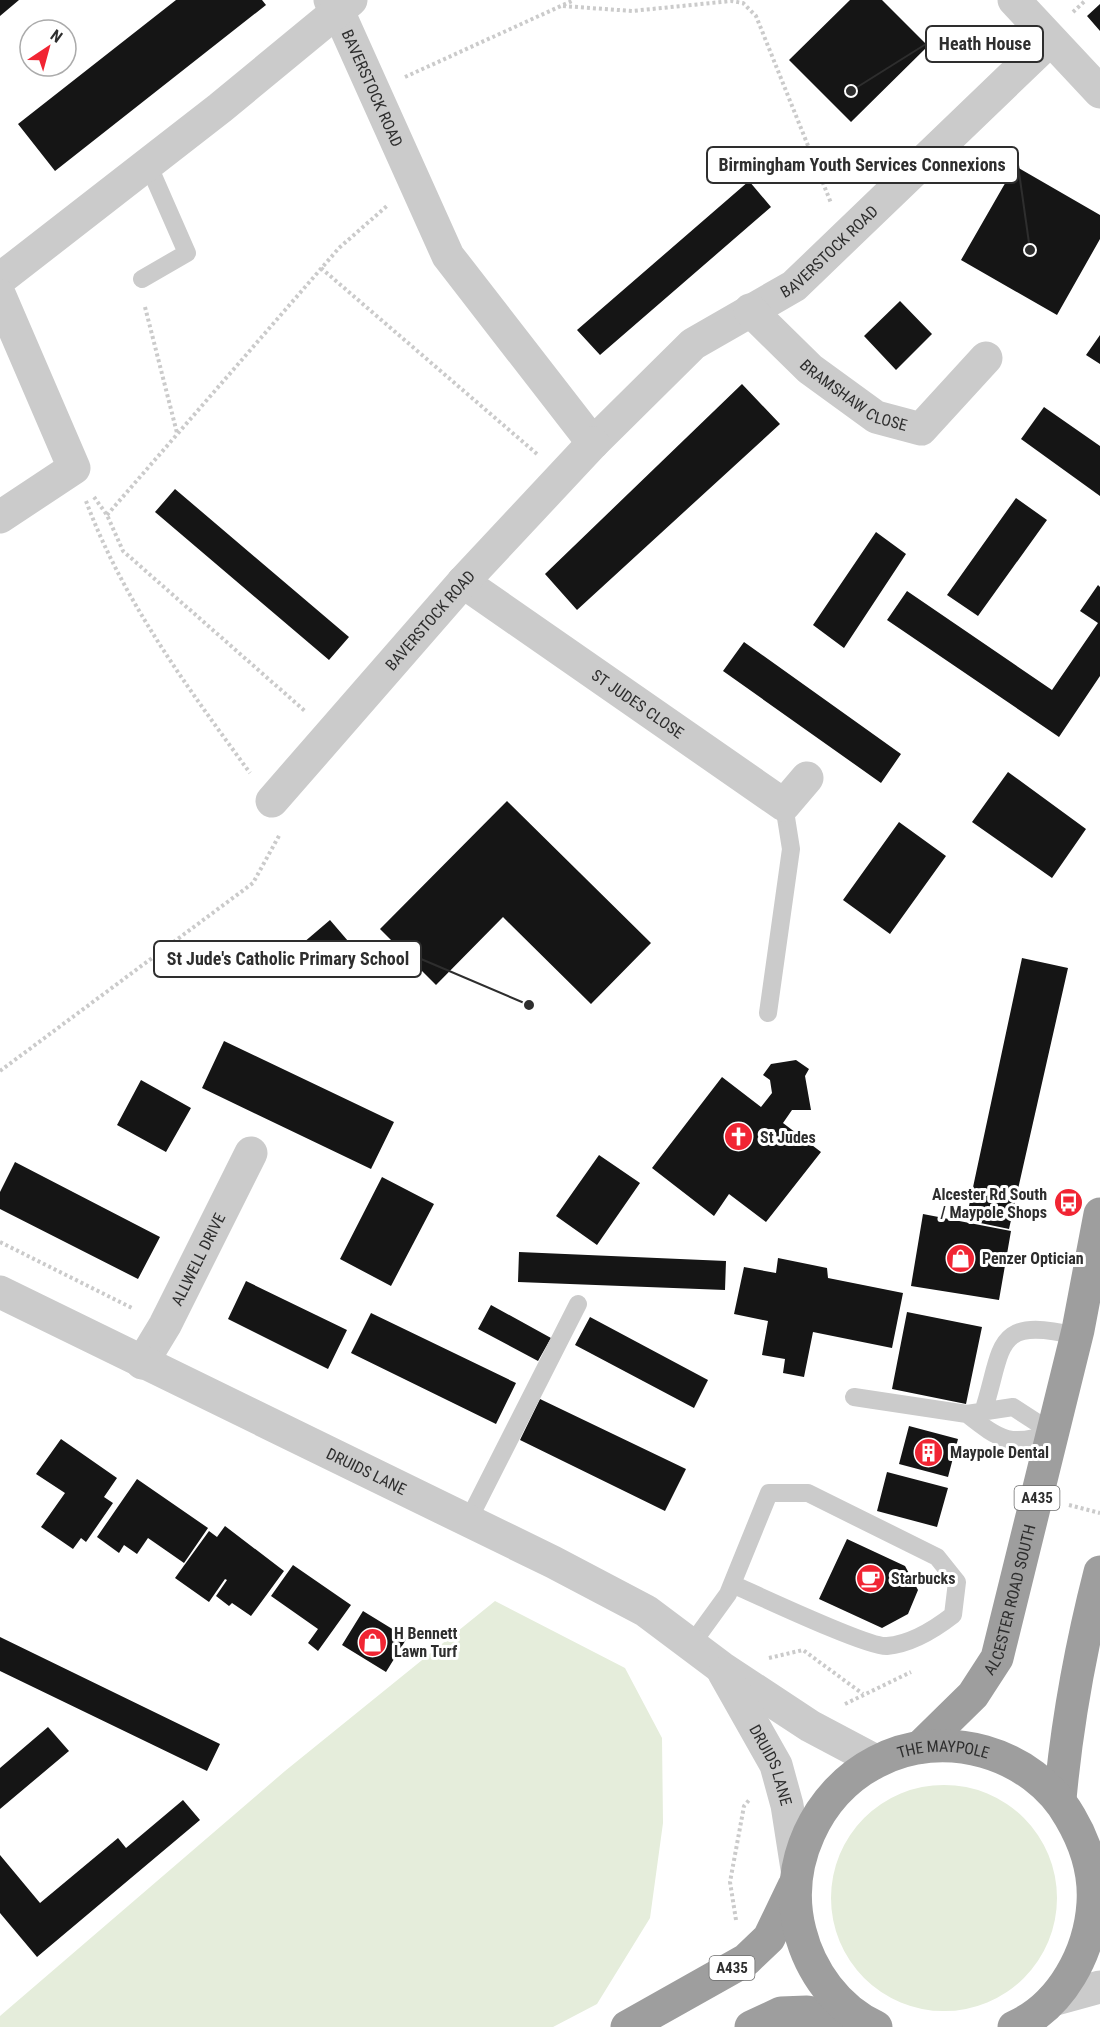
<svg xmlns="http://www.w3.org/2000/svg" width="1100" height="2027" font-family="'Roboto Condensed',sans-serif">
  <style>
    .green { fill: #e5eddb }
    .building { fill: #151515 }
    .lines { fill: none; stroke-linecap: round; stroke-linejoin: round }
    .path { stroke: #cbcbcb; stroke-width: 4; stroke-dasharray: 3 3; stroke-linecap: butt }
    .service { stroke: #cbcbcb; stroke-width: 18 }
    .minor { stroke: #cbcbcb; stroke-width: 33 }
    .tertiary { stroke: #cbcbcb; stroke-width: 33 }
    .trunk { stroke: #9e9e9e; stroke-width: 33 }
    .labels { text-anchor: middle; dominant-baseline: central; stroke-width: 6; stroke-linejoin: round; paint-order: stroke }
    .shield { fill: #fff; stroke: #6d6d6d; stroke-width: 1.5 }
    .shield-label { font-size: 15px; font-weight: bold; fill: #2e2e2e }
    .street-label { font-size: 16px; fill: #2e2e2e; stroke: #fff }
    .poi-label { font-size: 16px; font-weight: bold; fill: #2e2e2e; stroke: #fff; text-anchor: start }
    .leader { fill: none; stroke: #2e2e2e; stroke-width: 2 }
    .callout-dot { fill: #2e2e2e; stroke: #fff; stroke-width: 2 }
    .callout { fill: #fff; stroke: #2e2e2e; stroke-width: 2 }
    .callout-label { font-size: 18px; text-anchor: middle; font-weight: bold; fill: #2e2e2e }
  </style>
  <rect width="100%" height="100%" fill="#fff"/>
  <path class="green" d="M495,1601L625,1668L662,1738L663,1823L650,1918L597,2004L553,2027H0V2016L285,1771Z
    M831 1898a113 113 0 1 1 226 0a113 113 0 1 1-226 0Z"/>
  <path class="building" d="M0,0H19L0,16Z
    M176,0H262L266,5L55,171L18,124Z
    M850,0H882L928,46L851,122L789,60Z
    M1100,4V31L1087,16Z
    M1015,166L1100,215V239L1057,315L961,260Z
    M749,181L771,207L600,355L577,330Z
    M900,301L932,334L896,370L864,336Z
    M1100,335V364L1086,355Z
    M742,384L780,424L577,610L545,574Z
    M1044,407L1100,446V496L1021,439Z
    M175,489L349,637L329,660L155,512Z
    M1016,498L1047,520L978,616L947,595Z
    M876,532L906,554L844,648L813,625Z
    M1098,585L1100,587V676L1059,737L887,620L907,591L1052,690L1098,623L1080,611Z
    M744,642L901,754L881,783L723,671Z
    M1008,772L1086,829L1052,878L972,822Z
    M507,801L651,943L591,1004L503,917L436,985L380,929Z
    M899,822L946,856L890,934L843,900Z
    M330,920L360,955L333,978L303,943Z
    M1022,958L1068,968L1009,1229L966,1220Z
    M224,1041L394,1122L371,1169L202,1088Z
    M796,1060L809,1069L805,1076L811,1110H792L783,1123L821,1152L766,1222L729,1194L714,1216L652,1168L722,1077L761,1107L772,1093L770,1080L763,1075L771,1064Z
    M141,1080L191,1108L166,1152L117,1125Z
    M599,1155L640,1183L597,1245L556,1216Z
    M15,1162L160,1237L138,1279L0,1209V1192Z
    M382,1177L434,1204L391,1286L340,1259Z
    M923,1214L1011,1231L999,1300L911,1286Z
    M519,1252L726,1261L725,1290L518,1282Z
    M778,1258L827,1268L828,1278L903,1293L892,1348L813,1332L804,1377L783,1373L785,1359L762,1355L768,1321L734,1314L744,1267L776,1273Z
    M246,1281L347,1330L328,1369L228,1319Z
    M491,1305L551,1338L538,1361L478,1329Z
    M907,1312L982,1327L966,1404L892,1389Z
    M371,1313L516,1383L496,1424L351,1353Z
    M590,1317L708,1380L694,1408L575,1345Z
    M540,1399L686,1469L665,1511L520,1440Z
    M909,1426L958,1439L948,1477L899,1464Z
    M61,1439L117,1478L104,1497L113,1503L86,1542L81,1538L73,1549L41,1527L65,1493L36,1474Z
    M887,1472L948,1488L937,1527L877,1511Z
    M137,1479L208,1528L184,1563L148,1538L137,1554L124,1545L119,1553L97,1537Z
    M225,1526L284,1571L251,1616L232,1603L229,1606L216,1596L227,1580L225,1579L209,1602L175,1578L209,1531L217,1537Z
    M847,1539L905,1566L918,1590L908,1614L882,1628L819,1599Z
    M293,1565L351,1605L318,1651L308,1643L318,1629L271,1596Z
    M363,1611L407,1638L386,1672L342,1645Z
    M0,1637L220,1744L207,1771L0,1671Z
    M48,1727L69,1751L0,1809V1768Z
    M183,1800L200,1820L37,1957L0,1913V1855L40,1903L118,1838L126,1848Z"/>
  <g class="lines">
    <path class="path" d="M563,6L632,11L731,1L743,3L756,16L831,203
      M1073,12L1086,0
      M405,77L574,0
      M321,268L537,454
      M145,307L177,433
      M94,497L107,515L123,551L305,711
      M86,501C123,601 188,688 250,773
      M107,515L339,248L388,205
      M0,1071L253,883L280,834
      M0,1242L134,1309
      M1069,1505L1100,1513
      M769,1658L803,1650L863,1694
      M845,1704L911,1672
      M736,1920L730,1882L744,1806L750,1799"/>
    <path class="service" d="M142,279L187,253L148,164
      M768,1013L791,849L784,805
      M854,1397L967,1414L1013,1407L1053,1433
      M983,1412C1004,1348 992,1315 1076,1336
      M967,1414C1001,1441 1011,1447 1053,1433
      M468,1521L578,1304
      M691,1645L728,1594L732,1584L769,1493H808L937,1557L957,1582L953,1615C935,1629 911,1644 887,1646C869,1648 757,1595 732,1584"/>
    <g class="minor">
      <path id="s1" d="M330,0L338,11L448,256L593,443L693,344L794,286L1050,40"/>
      <path d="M1014,0L1100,92"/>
      <path d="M0,279L220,108L351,0"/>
      <path d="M0,296L74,468L0,517"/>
      <path id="s2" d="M750,310L810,369L876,417L921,429L986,358"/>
      <path id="s3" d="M463,582L784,805L807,778"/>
      <path id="s4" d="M272,801L463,582L593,443"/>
      <path id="s5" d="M142,1363L165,1325L251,1153"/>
    </g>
    <g class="tertiary">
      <path id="s6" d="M0,1292L553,1562L646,1611L722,1668L810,1726L876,1761"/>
      <path id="s7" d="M724,1673L776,1765L787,1805L797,1869"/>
      <path d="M1052,2000L1100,1987"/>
    </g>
    <g class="trunk">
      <path id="s8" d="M920,1747L973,1695L997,1658L1078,1330L1100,1214"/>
      <path d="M1060,1799C1067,1723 1081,1646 1100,1572"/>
      <path d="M627,2027L746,1960L769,1938L794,1886"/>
      <path d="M751,2027L781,2013L807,2012L863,2021"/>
      <path id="s9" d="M876,2027C837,2009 810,1971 800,1931C783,1865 816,1793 876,1762C943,1726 1033,1752 1070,1817C1086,1844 1095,1871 1093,1903C1090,1952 1062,2006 1014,2027"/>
    </g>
  </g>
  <defs>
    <symbol id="church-disc" viewBox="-11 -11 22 22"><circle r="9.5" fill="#f12533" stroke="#fff"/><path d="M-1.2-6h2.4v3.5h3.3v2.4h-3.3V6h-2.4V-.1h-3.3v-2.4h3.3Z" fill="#fff"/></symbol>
    <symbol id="bus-disc" viewBox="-11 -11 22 22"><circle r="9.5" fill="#f12533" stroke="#fff"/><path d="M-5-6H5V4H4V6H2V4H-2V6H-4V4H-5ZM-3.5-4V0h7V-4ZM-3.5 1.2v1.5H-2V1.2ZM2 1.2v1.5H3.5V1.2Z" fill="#fff"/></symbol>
    <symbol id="shop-disc" viewBox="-11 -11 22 22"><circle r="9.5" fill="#f12533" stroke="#fff"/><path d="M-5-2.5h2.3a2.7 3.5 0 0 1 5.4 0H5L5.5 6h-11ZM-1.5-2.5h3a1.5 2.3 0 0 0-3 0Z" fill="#fff"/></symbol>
    <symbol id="building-disc" viewBox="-11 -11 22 22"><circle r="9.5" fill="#f12533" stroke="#fff"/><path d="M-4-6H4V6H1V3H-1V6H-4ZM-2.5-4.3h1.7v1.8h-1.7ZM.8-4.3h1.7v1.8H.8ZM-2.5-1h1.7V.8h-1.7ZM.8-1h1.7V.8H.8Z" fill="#fff"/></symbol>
    <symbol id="cafe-disc" viewBox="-11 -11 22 22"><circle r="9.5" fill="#f12533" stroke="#fff"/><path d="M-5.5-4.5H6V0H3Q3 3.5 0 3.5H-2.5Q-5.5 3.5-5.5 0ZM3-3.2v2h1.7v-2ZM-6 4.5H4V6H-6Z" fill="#fff"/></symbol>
  </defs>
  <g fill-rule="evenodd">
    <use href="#church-disc" x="722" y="1120" width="33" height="33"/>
    <use href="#bus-disc" x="1052" y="1186" width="33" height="33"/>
    <use href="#shop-disc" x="944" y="1242" width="33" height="33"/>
    <use href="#building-disc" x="912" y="1436" width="33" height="33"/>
    <use href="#cafe-disc" x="854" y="1562" width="33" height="33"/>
    <use href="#shop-disc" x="356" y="1626" width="33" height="33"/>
  </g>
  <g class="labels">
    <g class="shield">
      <rect x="1014.5" y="1486" width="45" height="24" rx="4.5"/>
      <rect x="709.5" y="1956" width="45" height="24" rx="4.5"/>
    </g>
    <g class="shield-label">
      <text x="1037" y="1498">A435</text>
      <text x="732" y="1968">A435</text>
    </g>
    <g class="street-label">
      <text stroke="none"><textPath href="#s1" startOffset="98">BAVERSTOCK ROAD</textPath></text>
      <text stroke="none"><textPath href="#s1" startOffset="825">BAVERSTOCK ROAD</textPath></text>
      <text stroke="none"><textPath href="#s2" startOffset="136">BRAMSHAW CLOSE</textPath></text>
      <text stroke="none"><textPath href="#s4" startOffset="240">BAVERSTOCK ROAD</textPath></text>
      <text stroke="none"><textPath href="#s3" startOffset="213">ST JUDES CLOSE</textPath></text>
      <text stroke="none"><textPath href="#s5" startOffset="118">ALLWELL DRIVE</textPath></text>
      <text stroke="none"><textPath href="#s6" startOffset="408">DRUIDS LANE</textPath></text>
      <text stroke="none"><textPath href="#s8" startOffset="178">ALCESTER ROAD SOUTH</textPath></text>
      <text stroke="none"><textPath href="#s9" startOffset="396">THE MAYPOLE</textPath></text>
      <text stroke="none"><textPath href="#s7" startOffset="104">DRUIDS LANE</textPath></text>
    </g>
    <g class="poi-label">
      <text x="760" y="1137">St Judes</text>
      <text x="1047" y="1194" text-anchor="end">Alcester Rd South<tspan x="1047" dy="18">/ Maypole Shops</tspan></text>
      <text x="982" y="1258">Penzer Optician</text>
      <text x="950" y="1452">Maypole Dental</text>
      <text x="891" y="1578">Starbucks</text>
      <text x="394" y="1633">H Bennett<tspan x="394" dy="18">Lawn Turf</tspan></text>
    </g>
  </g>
  <path class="leader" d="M851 91L926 44M1030 250L1018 165M529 1005L421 959"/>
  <g class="callout-dot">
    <circle cx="851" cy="91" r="6"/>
    <circle cx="1030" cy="250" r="6"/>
    <circle cx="529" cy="1005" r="6"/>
  </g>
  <g class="callout">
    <rect x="926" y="26" width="117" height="36" rx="6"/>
    <rect x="707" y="147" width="311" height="36" rx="6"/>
    <rect x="154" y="941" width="267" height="36" rx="6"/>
  </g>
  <g class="callout-label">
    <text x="985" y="50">Heath House</text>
    <text x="862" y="171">Birmingham Youth Services Connexions</text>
    <text x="288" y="965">St Jude's Catholic Primary School</text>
  </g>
  <g transform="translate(48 48) rotate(36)"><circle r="28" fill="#ffffff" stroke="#ababab" stroke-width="1.5"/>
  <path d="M0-4.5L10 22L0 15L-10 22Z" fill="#f12533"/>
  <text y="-9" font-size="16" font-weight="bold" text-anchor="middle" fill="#2e2e2e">N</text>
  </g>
</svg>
